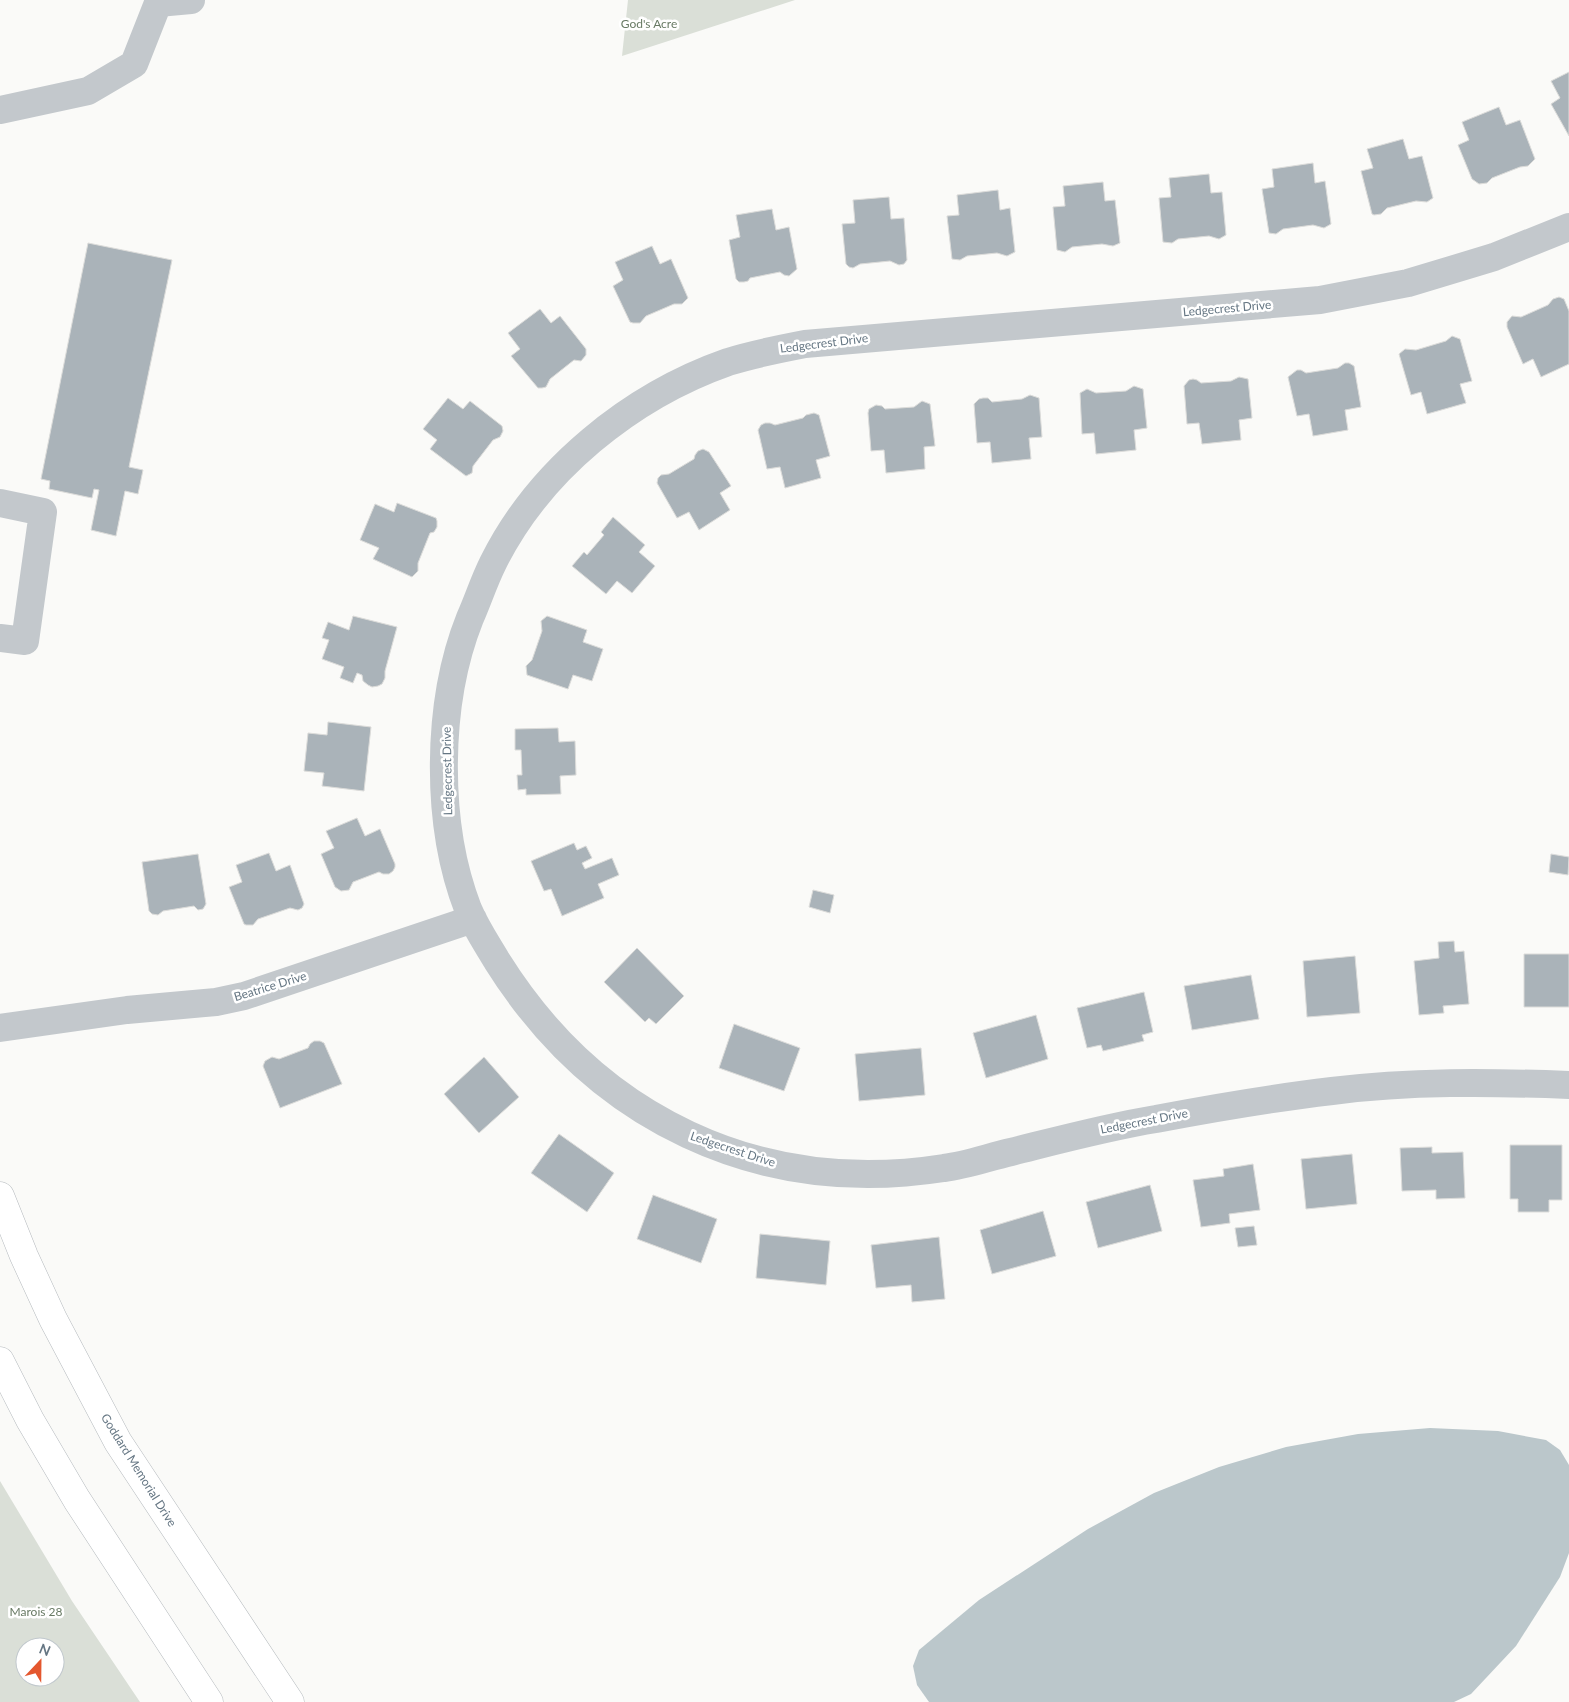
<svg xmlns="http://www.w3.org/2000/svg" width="1569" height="1702" font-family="Lato,sans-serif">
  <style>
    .green { fill: #dadfd7; fill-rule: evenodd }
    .water { fill: #bbc7cb }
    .building { fill: #aab3b9; stroke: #dcdcda }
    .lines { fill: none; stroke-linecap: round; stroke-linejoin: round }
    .major-casing { stroke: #b5babe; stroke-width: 29 }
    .minor { stroke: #c3c8cc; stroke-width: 28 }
    .major { stroke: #fff; stroke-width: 28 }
    .labels { text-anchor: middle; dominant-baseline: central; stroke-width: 5; stroke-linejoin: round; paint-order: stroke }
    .park-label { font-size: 12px; fill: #687a64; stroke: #fff }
    .street-label { font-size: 12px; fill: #657683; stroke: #fff }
  </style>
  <rect width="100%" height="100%" fill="#fafaf8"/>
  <path class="green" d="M628,0H795L622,56Z
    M0,1481L72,1601L140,1702H0ZM25,1647H55V1677H25Z"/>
  <path class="water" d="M1430,1428L1498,1431L1546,1440L1560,1450L1569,1465V1553L1560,1577L1516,1646L1471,1694L1454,1702H929L917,1685L913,1666L919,1650L979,1600L1088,1529L1154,1493L1219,1467L1286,1447L1358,1434Z"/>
  <path class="building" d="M1569,72V136L1551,104L1560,98L1551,81Z
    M1499,107L1506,125L1520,120L1535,159L1528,166L1520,167L1492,178L1487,183L1479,184L1472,179L1458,145L1469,140L1462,122Z
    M1403,139L1409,159L1422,156L1433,198L1427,202L1416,201L1387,208L1381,214L1374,215L1372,214L1361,171L1373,168L1367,149Z
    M1313,163L1315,183L1325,181L1331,224L1324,228L1313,225L1283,229L1276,234L1269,233L1262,189L1274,187L1272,169Z
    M1209,174L1211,193L1222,192L1226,235L1219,239L1209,236L1178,239L1172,243L1163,242L1159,198L1171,197L1169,178Z
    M1103,182L1105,201L1115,200L1120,243L1113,246L1102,244L1072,247L1065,252L1057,250L1053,207L1065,206L1063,186Z
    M998,190L1000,210L1010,208L1015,252L1007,256L997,253L967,256L960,260L952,259L947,216L959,215L957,195Z
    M889,197L891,219L904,218L907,260L904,264L899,265L890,261L860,264L853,268L849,267L846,264L842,224L855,223L853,200Z
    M772,209L776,230L789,227L797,269L789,276L784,275L780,272L750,278L748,281L744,282H739L736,279L729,240L740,237L736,215Z
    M88,243L172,260L129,467L143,470L138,494L125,491L116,536L91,530L99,490L94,489L92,498L49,489L50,481L41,479Z
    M652,246L660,264L671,259L688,298L682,304H674L646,316L640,323H633L630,322L613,286L623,280L615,262Z
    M1559,297L1564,299L1569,311V364L1541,377L1533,359L1523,364L1507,327V322L1512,316L1521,317L1548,305L1553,299Z
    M540,309L551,323L560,316L586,349V355L581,361L574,360L550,379L546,387L542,388H538L511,356L520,349L508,333Z
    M1452,336L1460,339L1472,381L1460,384L1466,403L1427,414L1421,392L1411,395L1399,354L1405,349L1416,350L1446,341Z
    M1345,363H1349L1354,366L1361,407L1345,410L1348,430L1313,436L1309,414L1297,416L1288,377L1297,370H1301L1306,373L1338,368Z
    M1239,377L1248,379L1252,418L1239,420L1241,440L1202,444L1199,423L1187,424L1184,386L1189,380L1193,379L1197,380L1201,383L1231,381Z
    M1134,386L1143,389L1147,428L1134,430L1136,450L1096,454L1094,433L1082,434L1080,393L1087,389L1096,393L1126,391Z
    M1030,395L1039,398L1042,437L1029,438L1031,459L992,463L990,442L977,443L974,404L979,399L983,398H988L992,402L1022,399Z
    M448,398L463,409L470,401L502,426L503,431L500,437L493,440L473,466L472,473L466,476L430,449L437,440L423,429Z
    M922,401L930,404L935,446L924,447L925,469L886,473L884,450L871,451L868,413L869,409L876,405L882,406L885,409L914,407Z
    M814,413L819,415L830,456L816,460L821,478L785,488L780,467L767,469L758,430L761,425L765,423H770L775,425L803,418L806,415Z
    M703,449L709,452L731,486L720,493L730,510L699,530L689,512L677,518L657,483L658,478L661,475L669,474L694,459L695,455L698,451Z
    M397,503L436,518L437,521V527L434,532L430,533L418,563V571L412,577L373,559L379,548L360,540L375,504L394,512Z
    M613,517L645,545L639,552L655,566L632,593L617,581L606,594L572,566L584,552L587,555L604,535L601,532Z
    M353,616L397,627L385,671V678L382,684L378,686L372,687L368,685L363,681L362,675L357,673L353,683L340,678L344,667L322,659L329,640L322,638L328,622L349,630Z
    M547,616L587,630L583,642L603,649L592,681L573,675L568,689L527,675L526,666L532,660L542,631L541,621Z
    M328,722L371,727L364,791L322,786L324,773L304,771L308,733L327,735Z
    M558,728L559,742L575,741L576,775L560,776L561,794L526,795V789L518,790L517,775H522L521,750H515V729Z
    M357,818L365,836L380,829L395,864V867L393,871L389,874H383L379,872L353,882L349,890L341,891L335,887L321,854L334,848L326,831Z
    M574,843L577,850L586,846L592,858L582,863L585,869L612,858L619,875L598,884L604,898L562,916L551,889L544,891L531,861Z
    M269,853L276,871L290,865L304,904L302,908L298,910L290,908L258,919L253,925H246L244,924L229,887L242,882L236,865Z
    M198,854L206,904L203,909L198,910L194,906L163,911L158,915L152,914L149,911L142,862Z
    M1551,854L1569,857L1568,875L1549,872Z
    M813,890L834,895L830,913L809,907Z
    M1454,941L1455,952L1464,951L1469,1004L1443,1006L1444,1013L1419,1015L1414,961L1439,958L1438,942Z
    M637,948L684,996L656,1024L649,1018L645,1022L604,982Z
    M1524,954H1569V1007H1524Z
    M1355,956L1360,1013L1307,1017L1303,961Z
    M1251,975L1259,1019L1192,1030L1184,986Z
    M1144,992L1153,1032L1142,1035L1144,1041L1103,1051L1101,1045L1087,1048L1077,1008Z
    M1036,1015L1048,1059L986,1078L973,1033Z
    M734,1024L800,1048L784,1091L719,1068Z
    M314,1041H320L324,1043L342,1084L280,1108L263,1066L265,1061L272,1057L279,1059L308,1048L310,1044Z
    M921,1048L925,1095L859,1101L855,1054Z
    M484,1057L519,1097L479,1133L444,1094Z
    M559,1134L614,1173L587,1212L531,1173Z
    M1510,1145H1562V1200H1549V1212H1518V1199H1510Z
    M1432,1147V1153L1463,1152L1465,1198L1436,1199V1190L1402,1191L1400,1148Z
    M1352,1154L1357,1204L1306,1209L1301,1159Z
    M1253,1164L1260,1210L1229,1214L1230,1223L1201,1227L1193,1180L1224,1176L1223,1169Z
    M1150,1185L1162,1231L1098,1248L1086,1202Z
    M653,1195L717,1219L701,1263L637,1239Z
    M1043,1211L1056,1256L992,1274L980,1230Z
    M1254,1226L1257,1245L1238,1247L1235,1228Z
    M760,1234L830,1241L826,1285L756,1278Z
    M939,1237L945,1299L912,1302L911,1285L876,1288L871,1245Z"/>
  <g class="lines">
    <defs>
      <path id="major" d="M0,1196L24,1256L53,1319L118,1442L290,1702
        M0,1361L30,1420L77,1500L209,1702"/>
    </defs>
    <use href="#major" class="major-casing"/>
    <path class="minor" d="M0,110L88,91L134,64L158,3L191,0
      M1569,227L1494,257L1408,283L1320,300L805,344C779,349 753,354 728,362C631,396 539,470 493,563C484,581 478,600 470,618C436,703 435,824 468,909C476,928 487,944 497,961C596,1119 759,1197 944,1168C967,1165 989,1157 1011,1152C1059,1140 1107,1127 1156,1119C1214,1108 1273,1098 1332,1091C1410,1081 1490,1082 1569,1085
      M0,503L43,512L25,641L0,638
      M0,1028L127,1010L216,1002L244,996L473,919"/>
    <use href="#major" class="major"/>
  </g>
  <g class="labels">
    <g class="park-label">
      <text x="649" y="23">God's Acre</text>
      <text x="36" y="1611">Marois 28</text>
    </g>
    <g class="street-label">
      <text transform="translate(1227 308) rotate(-5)">Ledgecrest Drive</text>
      <text transform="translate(824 343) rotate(-7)">Ledgecrest Drive</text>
      <text transform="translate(447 771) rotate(-91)">Ledgecrest Drive</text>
      <text transform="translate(270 986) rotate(-17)">Beatrice Drive</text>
      <text transform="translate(1144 1121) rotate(-11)">Ledgecrest Drive</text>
      <text transform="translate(733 1149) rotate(18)">Ledgecrest Drive</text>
      <text transform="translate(139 1470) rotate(58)">Goddard Memorial Drive</text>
    </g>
  </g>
  <g transform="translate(40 1662) rotate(22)"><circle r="24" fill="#ffffff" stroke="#c1c8cd"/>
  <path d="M0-4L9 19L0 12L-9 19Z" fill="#e4572e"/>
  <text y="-8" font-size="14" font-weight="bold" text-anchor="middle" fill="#657683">N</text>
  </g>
</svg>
